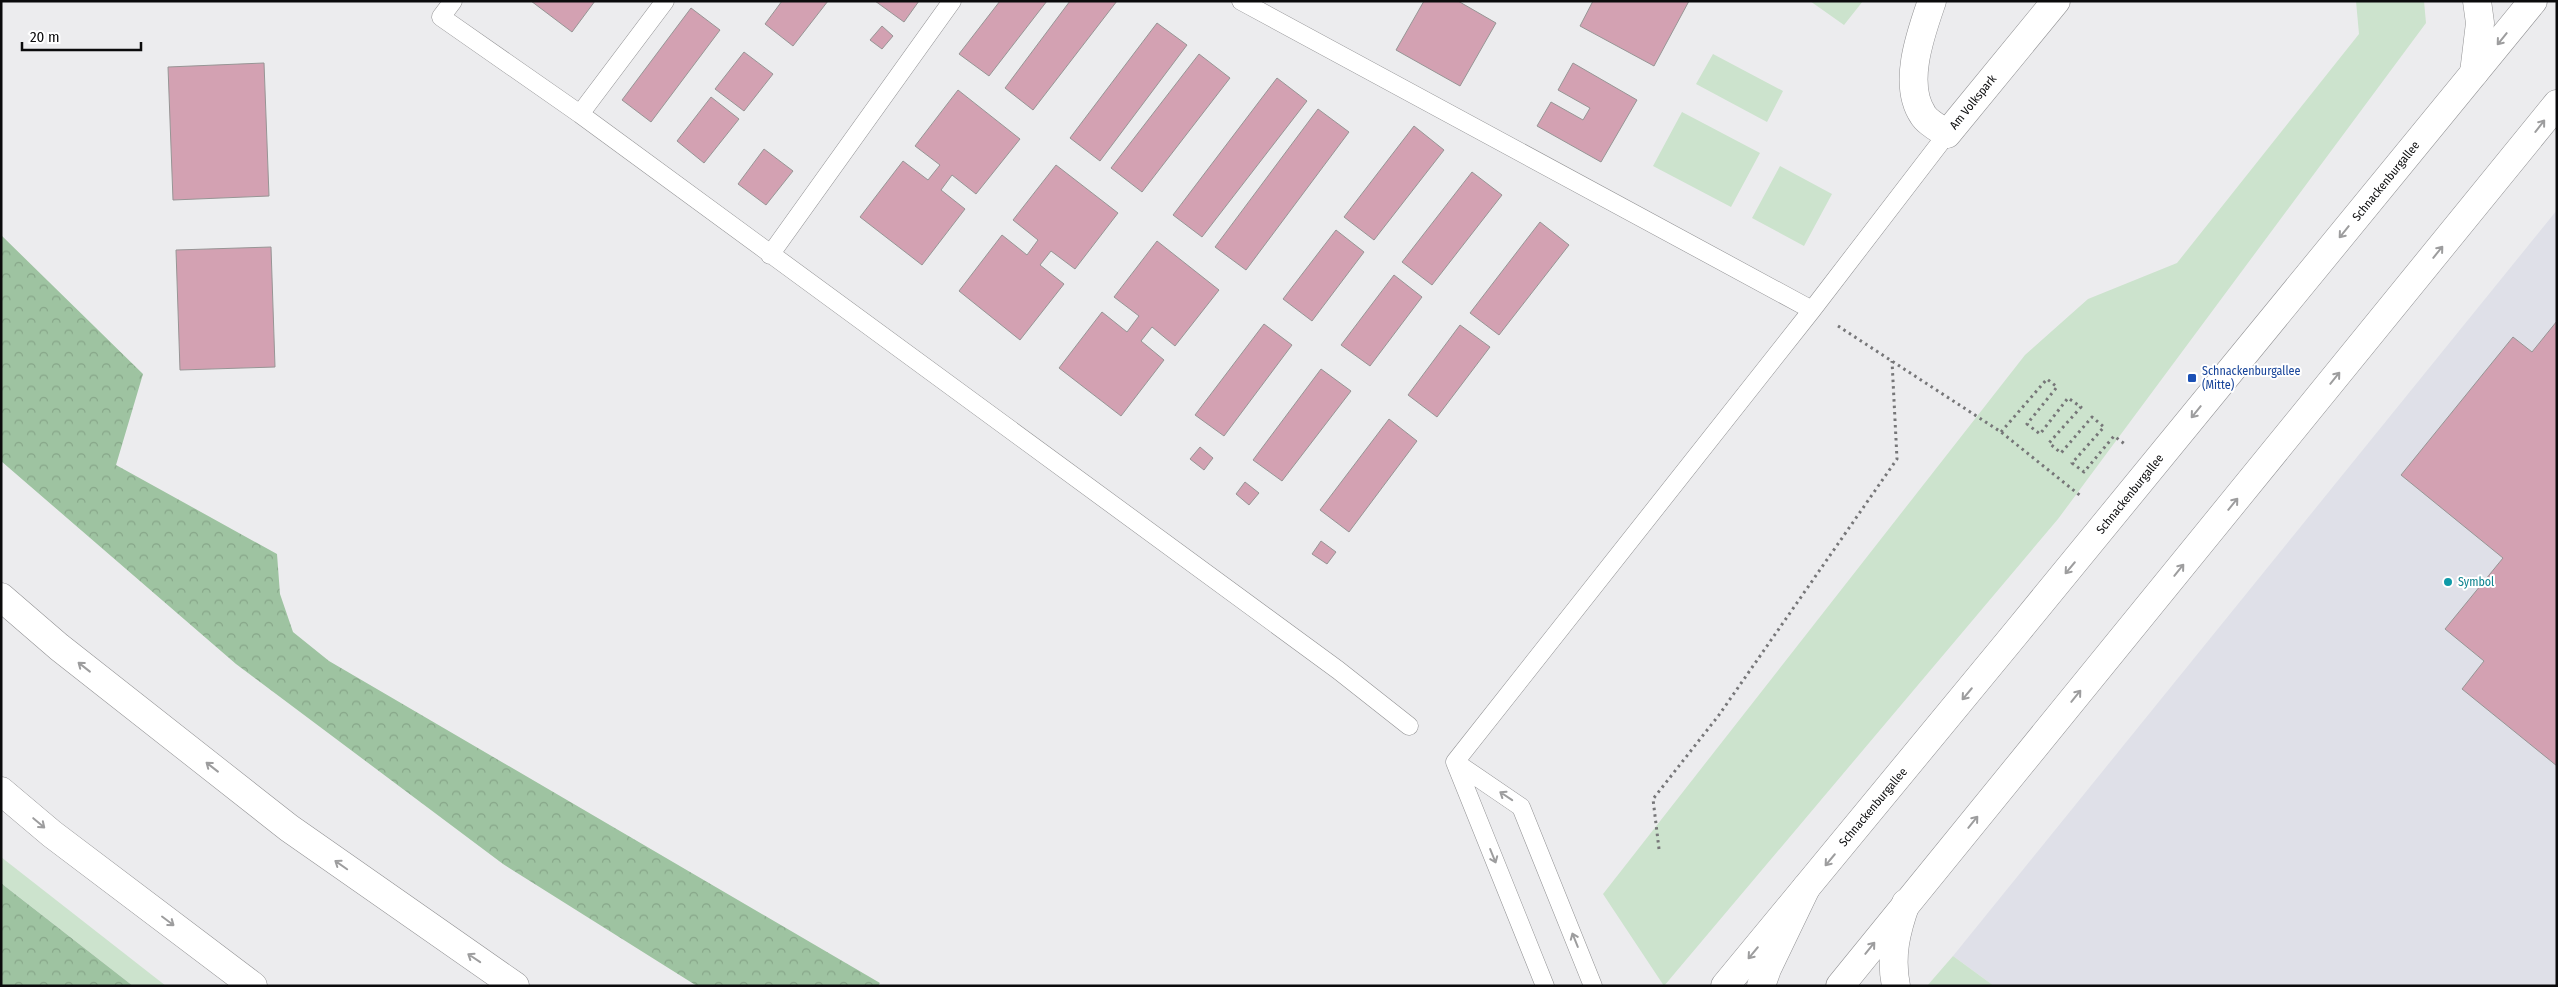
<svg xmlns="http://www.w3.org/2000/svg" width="2558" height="987" font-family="'Fira Sans Condensed',sans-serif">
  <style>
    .built { fill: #dfe0e8 }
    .green { fill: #cce3cd }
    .forest { fill: url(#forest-crowns) }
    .building { fill: #d3a1b2; stroke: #979595 }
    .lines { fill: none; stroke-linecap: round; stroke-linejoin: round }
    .service-casing { stroke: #919193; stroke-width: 19 }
    .minor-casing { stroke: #919193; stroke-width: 29 }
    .secondary-casing { stroke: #919193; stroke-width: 29 }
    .motorway-casing { stroke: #919193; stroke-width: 29 }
    .path { stroke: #767678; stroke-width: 3; stroke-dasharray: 2.5 4; stroke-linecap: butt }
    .service { stroke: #fff; stroke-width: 18 }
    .minor { stroke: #fff; stroke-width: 28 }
    .secondary { stroke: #fff; stroke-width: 28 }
    .motorway { stroke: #fff; stroke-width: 28 }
    .oneway { stroke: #9d9d9e }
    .transit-dot { fill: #1a4fb4; stroke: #fff; stroke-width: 2 }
    .culture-dot { fill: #0f9aa8; stroke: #fff; stroke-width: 2 }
    .labels { text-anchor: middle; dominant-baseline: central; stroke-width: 4; stroke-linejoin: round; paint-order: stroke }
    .street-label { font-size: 12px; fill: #0b0b0c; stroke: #fff }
    .transit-label { font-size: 12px; fill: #164399; stroke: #fff; text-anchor: start }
    .culture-label { font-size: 12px; fill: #0d838f; stroke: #fff; text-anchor: start }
  </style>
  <defs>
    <pattern id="forest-crowns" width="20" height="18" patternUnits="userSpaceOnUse" patternTransform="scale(1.25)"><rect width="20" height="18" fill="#9ec3a1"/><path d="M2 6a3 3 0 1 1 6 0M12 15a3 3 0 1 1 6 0" fill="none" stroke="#87a689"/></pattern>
  </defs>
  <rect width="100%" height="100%" fill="#ececee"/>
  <path class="built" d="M2557,210V986H1994L1953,956Z"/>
  <path class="green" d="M1810,1H1863L1844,25Z
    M2356,1H2424L2426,23L2058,519L1664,986L1603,894L2025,355L2088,299L2177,263L2359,34Z
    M1713,54L1783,91L1767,122L1696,84Z
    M1682,112L1760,153L1731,207L1653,166Z
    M1780,166L1832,194L1804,246L1752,218Z
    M1,857L166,986H133L1,883Z
    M1953,956L1994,986H1927Z"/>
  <path class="forest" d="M1,235L143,374L116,465L277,554L280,594L293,632L329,661L880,983L878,986H697L503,864L236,664L1,461Z
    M1,883L6,887L133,986H1Z"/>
  <path class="building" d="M531,1H595L572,32Z
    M782,1H828L793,46L765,24Z
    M875,1H919L904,22Z
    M1000,1H1047L989,76L959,54Z
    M1070,1H1117L1033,110L1005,88Z
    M1424,1H1458L1496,23L1460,86L1396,50Z
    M1593,1H1689L1654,66L1580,26Z
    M691,8L720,30L651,122L622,100Z
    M1157,23L1187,45L1100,161L1070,138Z
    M882,26L893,36L882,49L870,40Z
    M744,52L773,74L744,111L715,89Z
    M1199,54L1230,78L1142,192L1111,168Z
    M264,63L269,196L173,200L168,67Z
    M1573,63L1637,100L1601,162L1537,126L1551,102L1583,120L1590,108L1558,90Z
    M1277,78L1307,101L1202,237L1173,215Z
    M958,90L1020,139L976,194L952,175L941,190L965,209L922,265L860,217L903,161L928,180L940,165L915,146Z
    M711,97L739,119L704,163L677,141Z
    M1318,109L1349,132L1246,270L1215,247Z
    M1414,126L1444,150L1374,240L1344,217Z
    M764,149L793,171L766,205L738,184Z
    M1056,165L1118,213L1075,269L1051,251L1040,265L1064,284L1020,340L959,291L1002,235L1027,255L1038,240L1013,220Z
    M1472,172L1502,195L1432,285L1402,262Z
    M1540,222L1569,245L1499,335L1470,313Z
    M1336,230L1364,252L1312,321L1283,299Z
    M1157,241L1219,290L1175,346L1152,327L1141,341L1164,360L1121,416L1059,368L1102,312L1127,332L1139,316L1114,297Z
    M271,247L275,367L180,370L176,250Z
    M1394,275L1422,297L1370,366L1341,345Z
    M2557,321V766L2462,689L2484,661L2445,629L2503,558L2401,475L2513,337L2532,352Z
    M1264,324L1292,345L1224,436L1195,415Z
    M1460,325L1490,347L1437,417L1408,395Z
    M1321,369L1351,391L1282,481L1253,460Z
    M1389,419L1417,441L1349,532L1320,510Z
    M1200,447L1213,458L1204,470L1190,459Z
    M1245,482L1259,493L1249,505L1236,494Z
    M1321,541L1336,552L1327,564L1312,554Z"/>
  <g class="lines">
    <defs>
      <path id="service" d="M453,1L441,17L580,114L1338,670L1409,726
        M1241,1L1812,310
        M580,114L665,1
        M770,255L952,1
        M1455,762L1812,310L1947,134
        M1455,762L1521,807L1593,986
        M1455,762L1545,986"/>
      <path id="minor" d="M1932,1C1921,33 1902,84 1923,115C1927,122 1940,129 1947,134L2056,1
        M2474,73L2480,23L2477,1"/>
      <path id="secondary" d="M1725,986C1996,659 2264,330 2533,1
        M1840,986L2557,104"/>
      <path id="motorway" d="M1,597L59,647L289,828L515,986
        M1,791L52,834L253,986
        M1761,986L1767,969L1806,888
        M1896,986C1890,956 1896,931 1906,903"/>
    </defs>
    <use href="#service" class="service-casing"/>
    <use href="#minor" class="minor-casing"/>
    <use href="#secondary" class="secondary-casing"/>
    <use href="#motorway" class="motorway-casing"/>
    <path class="path" d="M1838,326L2001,432L2082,497
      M2001,432L2047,379L2057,387L2027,424L2040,434L2068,398L2081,407L2049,443L2061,453L2092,417L2104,427L2072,463L2084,472L2114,436L2126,445
      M1659,849L1653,799L1719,715L1897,459L1892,361"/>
    <use href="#service" class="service"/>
    <use href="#minor" class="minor"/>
    <use href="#secondary" class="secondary"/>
    <use href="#motorway" class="motorway"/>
  </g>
  <defs><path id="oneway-shaft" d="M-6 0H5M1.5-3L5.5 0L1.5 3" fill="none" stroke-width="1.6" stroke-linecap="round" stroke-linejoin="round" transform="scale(1.25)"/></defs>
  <g class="oneway">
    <use href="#oneway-shaft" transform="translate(2502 39) rotate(129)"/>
    <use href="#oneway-shaft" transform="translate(2540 126) rotate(-52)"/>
    <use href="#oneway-shaft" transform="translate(2344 232) rotate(129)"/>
    <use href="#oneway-shaft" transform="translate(2438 252) rotate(-51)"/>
    <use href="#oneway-shaft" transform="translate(2335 378) rotate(-51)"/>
    <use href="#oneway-shaft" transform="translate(2196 412) rotate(129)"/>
    <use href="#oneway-shaft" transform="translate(2233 504) rotate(-51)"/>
    <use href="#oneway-shaft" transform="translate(2070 568) rotate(130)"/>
    <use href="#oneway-shaft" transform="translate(2179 570) rotate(-51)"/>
    <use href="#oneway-shaft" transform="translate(84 667) rotate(-142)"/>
    <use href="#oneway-shaft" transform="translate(1967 694) rotate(130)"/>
    <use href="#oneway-shaft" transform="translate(2076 696) rotate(-51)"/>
    <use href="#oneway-shaft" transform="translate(212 767) rotate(-142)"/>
    <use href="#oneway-shaft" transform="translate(1506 796) rotate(-146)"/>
    <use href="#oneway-shaft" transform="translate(1973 822) rotate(-51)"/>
    <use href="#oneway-shaft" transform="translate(39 823) rotate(40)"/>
    <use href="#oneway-shaft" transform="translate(1493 856) rotate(68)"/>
    <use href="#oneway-shaft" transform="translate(1830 860) rotate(130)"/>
    <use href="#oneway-shaft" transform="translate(341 865) rotate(-145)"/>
    <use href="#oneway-shaft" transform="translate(168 921) rotate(37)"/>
    <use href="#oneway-shaft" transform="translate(1575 940) rotate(-112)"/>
    <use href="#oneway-shaft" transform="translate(1870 948) rotate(-51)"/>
    <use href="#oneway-shaft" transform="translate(1753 953) rotate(130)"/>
    <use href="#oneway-shaft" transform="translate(474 958) rotate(-146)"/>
  </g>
  <rect class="transit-dot" x="2187" y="373" width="10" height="10" rx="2.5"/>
  <circle class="culture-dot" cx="2448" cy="582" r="5"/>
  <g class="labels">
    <g class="street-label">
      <text transform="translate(1973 102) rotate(-51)">Am Volkspark</text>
      <text transform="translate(2386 181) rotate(-51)">Schnackenburgallee</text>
      <text transform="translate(2130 494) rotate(-51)">Schnackenburgallee</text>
      <text transform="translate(1873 807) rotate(-50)">Schnackenburgallee</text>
    </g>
    <g class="transit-label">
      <text x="2202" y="371">Schnackenburgallee<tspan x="2202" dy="14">(Mitte)</tspan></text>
    </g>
    <g class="culture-label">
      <text x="2458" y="582">Symbol</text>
    </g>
  </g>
  <rect width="2558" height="987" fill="none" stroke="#0b0b0c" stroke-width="5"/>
  <path d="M22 42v8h119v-8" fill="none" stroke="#0b0b0c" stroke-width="2.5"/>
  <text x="30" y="42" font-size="15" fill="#0b0b0c" stroke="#ffffff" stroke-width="4" paint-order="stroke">20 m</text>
</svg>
